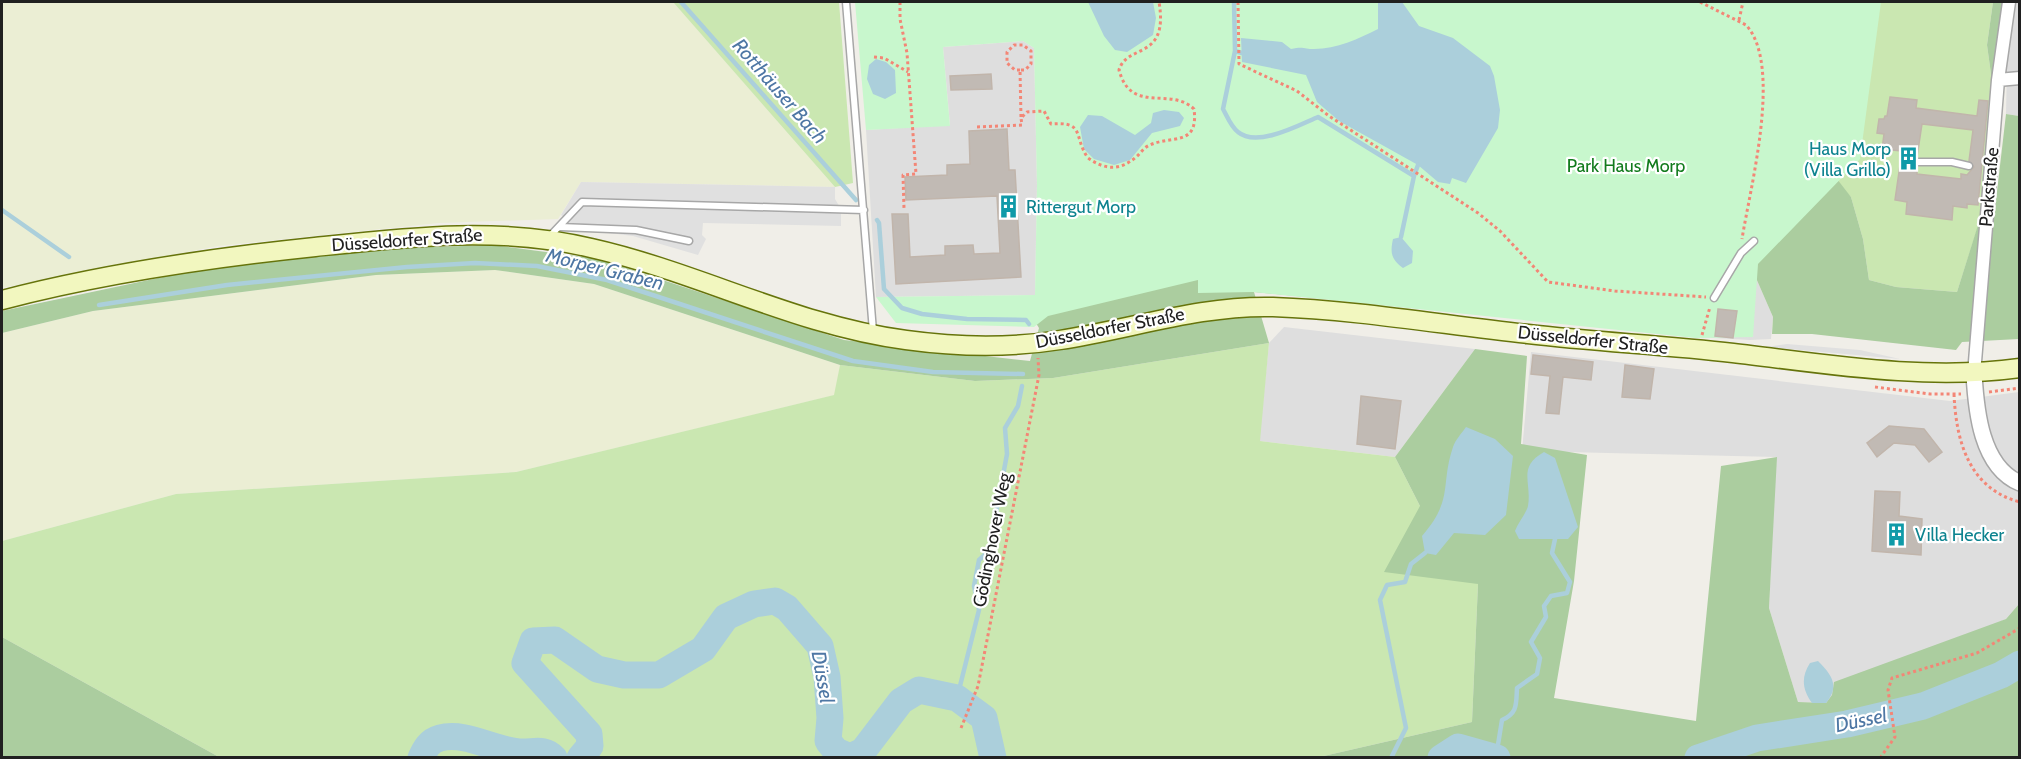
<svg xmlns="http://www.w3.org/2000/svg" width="2021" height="759" font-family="Cabin,sans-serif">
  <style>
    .residential { fill: #dedede }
    .farmland { fill: #ebeed4 }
    .grass { fill: #cae7b1 }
    .forest { fill: #abcd9f }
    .park { fill: #c8f7cd }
    .parking { fill: #e0e0e0 }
    .water { fill: #abcfdb }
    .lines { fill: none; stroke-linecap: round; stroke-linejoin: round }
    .stream { stroke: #abcfdb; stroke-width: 4.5 }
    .river { stroke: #abcfdb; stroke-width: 27 }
    .building { fill: #c1bab4; stroke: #c1b5ab; stroke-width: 1.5; fill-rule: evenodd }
    .service-casing { stroke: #a7a7a7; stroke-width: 9 }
    .minor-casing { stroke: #a7a7a7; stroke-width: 15 }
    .tertiary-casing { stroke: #a7a7a7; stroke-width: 18 }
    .secondary-casing { stroke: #66740b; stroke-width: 21 }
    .path { stroke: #f38676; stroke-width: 3; stroke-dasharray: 3 3; stroke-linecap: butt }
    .service { stroke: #fff; stroke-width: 6 }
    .minor { stroke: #fff; stroke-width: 12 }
    .tertiary { stroke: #fff; stroke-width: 15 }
    .secondary { stroke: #f2f7bf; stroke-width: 18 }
    .labels { text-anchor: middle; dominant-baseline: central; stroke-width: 4.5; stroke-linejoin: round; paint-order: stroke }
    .culture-label { font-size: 18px; fill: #0d838f; stroke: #fff; text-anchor: start }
    .park-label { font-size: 18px; fill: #127b1d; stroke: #fff }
    .street-label { font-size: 18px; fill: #202020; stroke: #fff }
    .water-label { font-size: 20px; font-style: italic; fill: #4e77a4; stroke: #fff }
  </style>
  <rect width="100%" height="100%" fill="#f0eee8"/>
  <path class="residential" d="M2014,2H2019V116L2006,114L2007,65Z
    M1023,41L1034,48L1037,185L1035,295L876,297L866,130L950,125L943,47Z
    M1746,255L1773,317L1771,339L1750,340L1697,337Z
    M1284,327L1475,349L1395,457L1259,441L1269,343Z
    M1531,352L1950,401L2019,392V604L2006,619L1826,703L1798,702L1769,608L1776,457L1522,451Z"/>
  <path class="farmland" d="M2,2H673L835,187L581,182L558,219L439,223L218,246L2,288Z
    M495,270L594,284L840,365L835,395L516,472L176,494L2,541V333L93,311L376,275Z"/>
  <path class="grass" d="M673,2H839L853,183L835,187Z
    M1819,2H1993L1987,45L1994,96L1988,162L1981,217L1957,292L1896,287L1869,280L1863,239L1851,197L1787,132Z
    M1269,343L1260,441L1395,457L1420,506L1478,584L1472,722L1315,758L219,757L2,637V541L176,494L516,472L834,395L840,365L975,381L1053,378Z"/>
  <path class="forest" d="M1169,2L1399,306L1254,292L1269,343L1053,378L975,381L840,365L594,284L495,270L376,275L93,311L2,333V311L215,266L373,249L493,245L599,259L844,340L1030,361L1039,328L1034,320Z
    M1993,2H2003L1994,96L1987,45Z
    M2006,114L2019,116V339L1962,342L1956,350L1812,334H1772L1773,317L1746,255L1830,170L1851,197L1863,239L1869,280L1896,287L1957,292L1978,225L1993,226Z
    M1475,349L1527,356L1521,444L1587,455L1574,581L1554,698L1696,721L1721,466L1777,457L1769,608L1798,702L1826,703L1832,695L1834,682L2006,619L2019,604V757L1315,758L1472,722L1478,584L1384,572L1420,506L1395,457Z
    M2,637L219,757H2Z"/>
  <path class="park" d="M855,2H1881L1860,159L1758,264L1753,337L1696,338L1253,292L1198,293V280L1048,316L1034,327L896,323L876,297L1035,295L1037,185L1034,48L1023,41L943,47L950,126L866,130Z"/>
  <path class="parking" d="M581,182L835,187V199L841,209V226L703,223L702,235L706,239L698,255L633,236L560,227L567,219L561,215Z
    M1787,344L1860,350L1900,359L1766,347Z"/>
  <path class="water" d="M1088,2H1153L1156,18L1153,35L1127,52L1115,50L1104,36Z
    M1378,2H1402L1419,26L1453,38L1490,66L1494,76L1500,110L1498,128L1466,183L1452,178L1450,184L1438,182L1418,165L1339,121L1317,102L1306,75L1242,62L1241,38L1282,42L1291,49C1303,46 1305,49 1314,49C1337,49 1358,39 1378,29Z
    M876,59L886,62L895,70L896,93L885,99L873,94L867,79L869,65Z
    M1164,110L1179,112L1184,118L1180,126L1152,133L1130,160L1114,165L1094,159L1084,149L1080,127L1088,115L1102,116L1135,135L1151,123L1153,113Z
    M1401,237L1413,251L1412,263L1403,268C1391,259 1390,253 1393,239Z
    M1466,427L1495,439L1513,456L1506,515L1485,535L1454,533L1436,555L1425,553L1422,536C1454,499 1440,486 1453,447C1455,440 1462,433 1466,427Z
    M1544,452L1555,458L1578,527L1568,539H1519L1515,531C1518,522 1526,514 1528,506C1532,482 1517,467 1544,452Z
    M1818,661C1832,675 1840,686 1826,703H1812C1802,689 1801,677 1810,663Z"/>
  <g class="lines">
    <path class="stream" d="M681,2L856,200
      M1234,2L1235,51L1242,53
      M1235,51L1223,109C1227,116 1231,127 1238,132C1257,148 1299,125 1318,117L1414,176L1401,237
      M1414,176L1418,165
      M2,210L69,257
      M877,220L879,223L884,289L902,308L922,314L967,319L1026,320L1029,324
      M99,305L227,285L407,267L475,263L537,266L607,280L853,361L933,372L1023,374
      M957,698L979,610L974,586L979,560L989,551L1007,454L1005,428L1018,406L1022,386
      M1496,757L1502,720C1518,713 1516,704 1517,688L1537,674L1540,658L1531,642L1546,617L1544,606L1551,596L1567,593L1570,582L1552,553L1555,539
      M1391,758L1406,728L1380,600L1387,585L1405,582L1411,564L1425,553"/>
    <path class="river" d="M421,758C425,749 429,741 440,738C467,731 496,752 523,752C535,752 545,748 554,758
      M580,758L590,746L589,734L525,663L533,641L555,640L597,669L624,675H659L703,649L726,617L754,604L775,601L787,608L820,646L827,677L830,718L828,741L836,751L850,757L863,751L901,701L919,690L957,698L984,718L993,758
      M1441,758L1458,747L1497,758
      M1698,758L1757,738L1847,724L1923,706L2001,675L2020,664"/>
  </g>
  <path class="building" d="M991,74L992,89L951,90L950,76Z
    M1890,97L1917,100L1916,108L1977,116L1979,100L1988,101L1978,205L1967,204V208L1953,206L1952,220L1906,214L1907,202L1895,200L1902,151L1882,149L1884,134L1877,133L1879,119H1884L1885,116H1887ZM1922,124L1973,130L1969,161L1974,167L1967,175L1961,174V179L1917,174V168L1911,161L1917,157Z
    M1007,129L1009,170H1015L1021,277L896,284L892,214H908L910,257L945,255V246L973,245L974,254L1000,253L997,196L906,200L905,177L947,175V165L970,164L969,131Z
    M1718,309L1737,311L1733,338L1715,336Z
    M1533,355L1593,362L1591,380L1563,377L1559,414L1546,413L1550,376L1531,374Z
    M1625,365L1654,369L1650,399L1622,397Z
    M1361,396L1401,401L1395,449L1357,444Z
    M1889,426L1924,429L1942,452L1929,462L1915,445L1894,443L1877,457L1867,443Z
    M1875,491L1900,492L1899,516L1922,519L1921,555L1872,551Z"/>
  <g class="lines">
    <defs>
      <path id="service" d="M846,2L873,331
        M1916,162H1952L1969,166
        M560,227L636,230L689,241
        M550,236L582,202L864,210
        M1714,298L1741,253L1754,241"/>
      <path id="minor" d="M1998,80L2020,78
        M1974,374L1998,80L2009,2"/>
      <path id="tertiary" d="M1974,374C1976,410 1981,467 2020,483"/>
      <path id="secondary" d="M2,300C105,273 209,258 315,247C408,237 499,226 591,248C698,272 797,326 906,340C957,347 1010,348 1060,340C1132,329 1200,305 1273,307C1358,310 1444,325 1528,334C1596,342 1665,345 1733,353C1827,364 1925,381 2020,368"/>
    </defs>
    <use href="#service" class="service-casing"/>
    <use href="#minor" class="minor-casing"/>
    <use href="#tertiary" class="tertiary-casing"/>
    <use href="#secondary" class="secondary-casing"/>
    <path class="path" d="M900,2V19L907,53L916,174L903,175L904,208
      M1238,2L1239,64L1297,91L1329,116L1478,213L1500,231L1548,282L1615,291L1706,297
      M1700,2L1746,25C1783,65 1750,188 1742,239
      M1739,20L1743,2
      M874,57L884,58L908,72
      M1020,70H1015L1007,63V52L1014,45H1023L1031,51V64L1025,70H1020L1021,118
      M977,127L1022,125L1021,118L1027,112L1044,111L1051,124C1086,121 1073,137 1088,158C1105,170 1120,171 1136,157C1141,153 1144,147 1150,145C1171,135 1199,147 1194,109C1170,86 1131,115 1119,70C1127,43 1169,61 1159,2
      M1702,335L1710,307
      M1875,387L1930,394H1961
      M1989,392L2020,388
      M1954,394C1956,441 1969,489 2020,502
      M961,728L978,686L1039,375L1038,358
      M1880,758L1895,737L1888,690L1892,678L1977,653L2020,628"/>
    <use href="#service" class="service"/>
    <use href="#minor" class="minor"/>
    <use href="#tertiary" class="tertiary"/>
    <use href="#secondary" class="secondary"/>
  </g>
  <defs>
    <symbol id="building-bare" viewBox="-9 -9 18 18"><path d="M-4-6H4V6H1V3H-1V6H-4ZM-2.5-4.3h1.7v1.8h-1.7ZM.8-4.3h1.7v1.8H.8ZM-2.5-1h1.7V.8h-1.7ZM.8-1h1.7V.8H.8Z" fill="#0f9aa8" stroke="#fff" stroke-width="2.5" paint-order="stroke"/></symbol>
  </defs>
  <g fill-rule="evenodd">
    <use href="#building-bare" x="1892" y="142" width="33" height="33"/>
    <use href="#building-bare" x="992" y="190" width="33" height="33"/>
    <use href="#building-bare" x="1880" y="518" width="33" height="33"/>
  </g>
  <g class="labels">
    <g class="culture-label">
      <text x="1891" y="149" text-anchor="end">Haus Morp<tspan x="1891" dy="21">(Villa Grillo)</tspan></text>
      <text x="1026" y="207">Rittergut Morp</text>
      <text x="1915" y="535">Villa Hecker</text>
    </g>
    <g class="park-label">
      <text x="1626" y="166">Park Haus Morp</text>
    </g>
    <g class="street-label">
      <text transform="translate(1989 187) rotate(-85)">Parkstraße</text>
      <text transform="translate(407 240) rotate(-4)">Düsseldorfer Straße</text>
      <text transform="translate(1110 328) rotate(-11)">Düsseldorfer Straße</text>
      <text transform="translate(1593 340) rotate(6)">Düsseldorfer Straße</text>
      <text transform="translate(992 540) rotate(-79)">Gödinghover Weg</text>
    </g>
    <g class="water-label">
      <text transform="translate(780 91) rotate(49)">Rotthäuser Bach</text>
      <text transform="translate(605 269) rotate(14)">Morper Graben</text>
      <text transform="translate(823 677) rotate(80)">Düssel</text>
      <text transform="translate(1861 720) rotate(-12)">Düssel</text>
    </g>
  </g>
  <rect width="2021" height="759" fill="none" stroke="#202020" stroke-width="6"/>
</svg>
